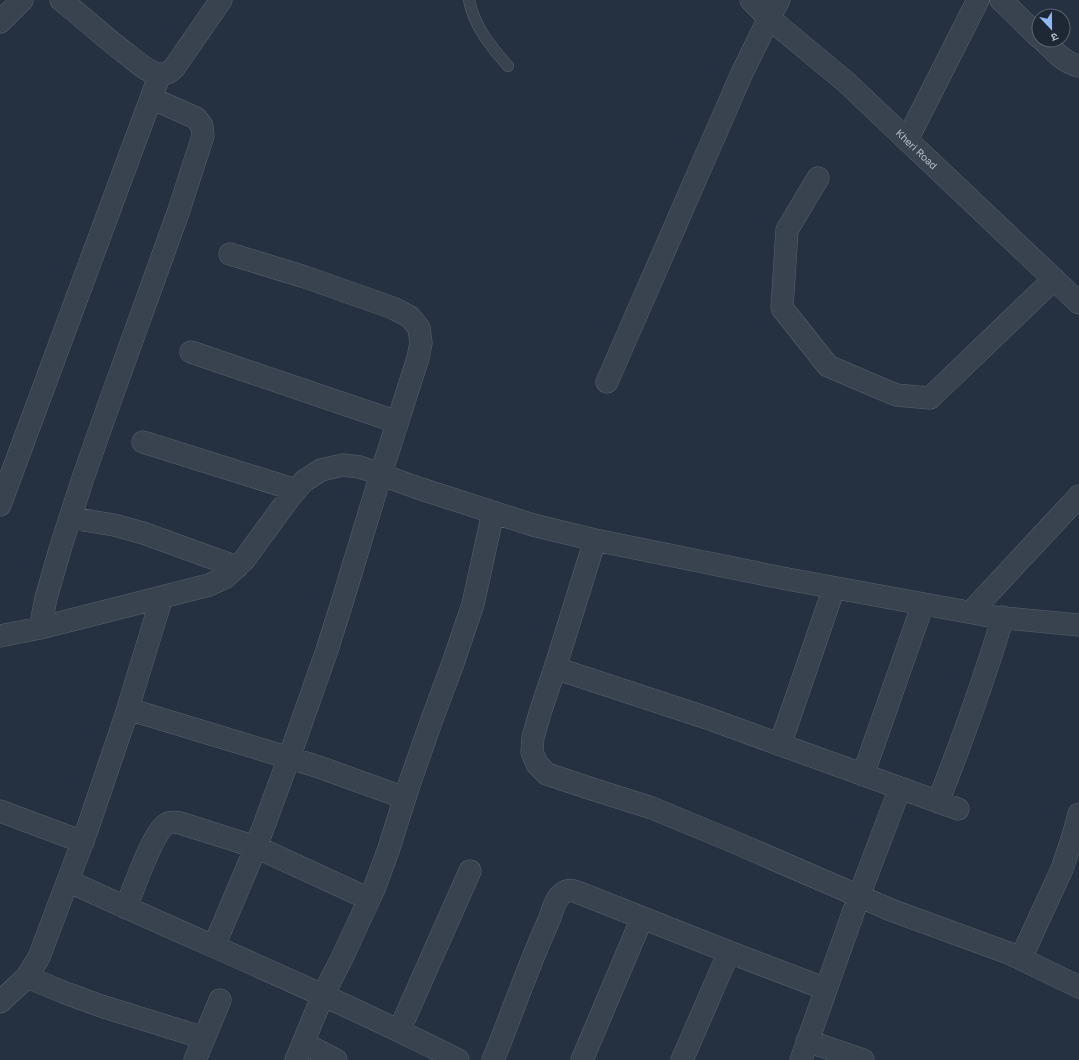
<svg xmlns="http://www.w3.org/2000/svg" width="1079" height="1060" font-family="'Golos Text','Noto Sans Devanagari',sans-serif">
  <style>
    .lines { fill: none; stroke-linecap: round; stroke-linejoin: round }
    .service-casing { stroke: #57616d; stroke-width: 12 }
    .minor-casing { stroke: #57616d; stroke-width: 23 }
    .tertiary-casing { stroke: #57616d; stroke-width: 23 }
    .service { stroke: #394350; stroke-width: 11 }
    .minor { stroke: #394350; stroke-width: 22 }
    .tertiary { stroke: #394350; stroke-width: 22 }
    .labels { text-anchor: middle; dominant-baseline: central; stroke-width: 3; stroke-linejoin: round; paint-order: stroke }
    .street-label { font-size: 10px; fill: #b6beca; stroke: #1e2835 }
  </style>
  <rect width="100%" height="100%" fill="#253140"/>
  <g class="lines">
    <defs>
      <path id="service" d="M469,0C474,26 491,47 508,66"/>
      <path id="minor" d="M61,0C84,18 105,38 128,55C137,62 148,73 160,74C166,75 170,72 174,68L221,0
        M1001,0L1039,37
        M1043,40C1053,50 1064,63 1079,66
        M907,140L978,0
        M818,178L787,230L782,308L828,366L896,395L930,398L1054,279
        M191,352L397,422
        M607,382L742,73L769,18L779,0
        M143,442L296,490
        M0,505L160,74
        M71,518L114,525L143,533L237,567
        M595,540L555,668L540,713L533,737L532,752L537,764L547,774L589,788L652,808L734,842L891,910L1011,954L1079,987
        M971,612L1079,496
        M40,628L46,598L61,546L83,478L108,407L178,213L203,136L202,126L196,118L151,98
        M0,636L40,628L209,585L226,577L244,560L290,497L304,481L321,470L343,465L360,467L418,488L533,525L595,540L782,578L995,617L1079,625
        M555,668L707,718L958,809
        M128,709L316,766L405,798
        M780,745L834,588
        M863,775L923,604
        M938,802C962,741 984,680 1003,617
        M0,811L83,842
        M68,881C198,941 330,995 458,1060
        M126,908C133,890 152,835 165,825C169,822 175,822 180,823L256,847L369,899
        M214,946L256,847L289,758L327,650L341,606L381,474L418,358L421,343L419,328L410,317L393,308L305,277L230,254
        M1021,958L1062,869L1073,836L1079,814
        M27,977L63,992L101,1006L204,1038
        M0,1002L27,977L39,957L87,830L124,721L162,597
        M399,1031L470,871
        M807,1041L863,1060
        M303,1043L336,1060
        M195,1060L220,1000
        M296,1060L323,995L342,958L374,889L388,851L409,785L431,722L453,663L473,604L493,513
        M493,1060C512,1014 528,966 549,920C552,912 556,897 563,893C568,889 572,890 577,892L729,952L826,989
        M582,1060L642,918
        M682,1060L729,952
        M801,1060L859,896L900,788"/>
      <g id="tertiary">
        <path id="s1" d="M751,0L769,18L846,82L1079,303"/>
        <path d="M0,22L22,0"/>
      </g>
    </defs>
    <use href="#service" class="service-casing"/>
    <use href="#minor" class="minor-casing"/>
    <use href="#tertiary" class="tertiary-casing"/>
    <use href="#service" class="service"/>
    <use href="#minor" class="minor"/>
    <use href="#tertiary" class="tertiary"/>
  </g>
  <g class="labels">
    <g class="street-label">
      <text stroke="none"><textPath href="#s1" startOffset="223">Kheri Road</textPath></text>
    </g>
  </g>
  <g transform="translate(1051 28) rotate(158)"><circle r="19" fill="#1e2835" stroke="#5b6471"/>
  <path d="M0-3L7 15L0 10L-7 15Z" fill="#8eb8f8"/>
  <text y="-6" font-size="11" font-weight="bold" text-anchor="middle" fill="#b6beca">उ</text>
  </g>
</svg>
